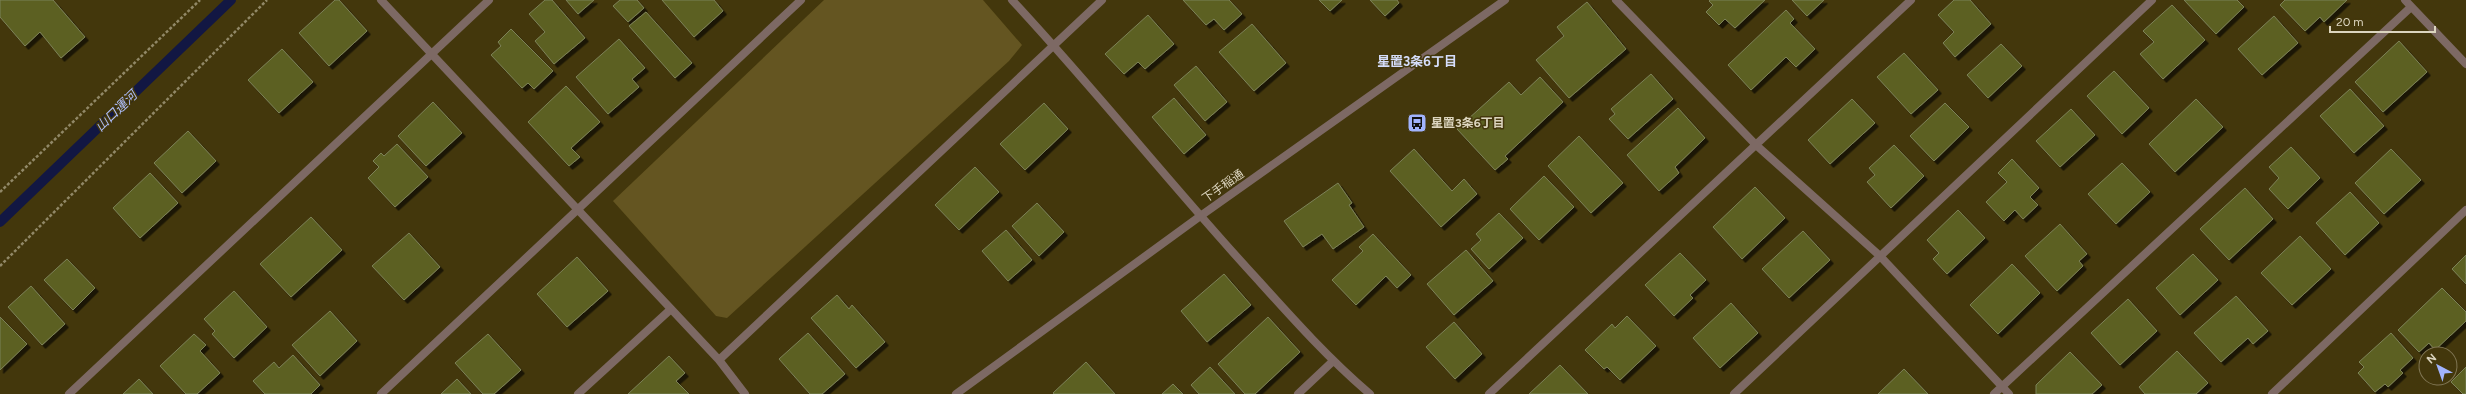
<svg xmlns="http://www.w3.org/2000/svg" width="2466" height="394" font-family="Figtree,'Noto Sans JP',sans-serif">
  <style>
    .green { fill: #645521 }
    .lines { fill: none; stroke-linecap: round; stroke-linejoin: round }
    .stream { stroke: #121743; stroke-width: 10 }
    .building { fill: #5b6023; stroke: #7d8258; filter: url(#shadow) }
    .path { stroke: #918867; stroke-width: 2.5; stroke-dasharray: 3 2; stroke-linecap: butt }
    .minor { stroke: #7d6964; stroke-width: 8 }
    .tertiary { stroke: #7d6964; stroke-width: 8 }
    .labels { text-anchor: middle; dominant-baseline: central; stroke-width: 3; stroke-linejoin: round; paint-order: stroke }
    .poi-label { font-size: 12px; font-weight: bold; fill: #dcd5bf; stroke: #43370c; text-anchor: start }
    .street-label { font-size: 12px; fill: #dcd5bf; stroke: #43370c }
    .neighbourhood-label { font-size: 13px; font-weight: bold; fill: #d5ddfa; stroke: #43370c }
    .water-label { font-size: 13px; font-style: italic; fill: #afbffd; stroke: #43370c }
  </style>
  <defs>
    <filter id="shadow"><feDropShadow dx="3.5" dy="3.5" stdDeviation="0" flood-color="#0009"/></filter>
  </defs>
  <rect width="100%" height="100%" fill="#43370c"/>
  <path class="green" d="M824,0H983L1022,45L1009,61L727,318L716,316L613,201Z"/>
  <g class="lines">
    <path class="stream" d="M0,222L231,0"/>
  </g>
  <path class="building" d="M0,0H53L85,37L61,58L40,32L25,46L0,17Z
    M335,0H339L367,31L329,66L299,33Z
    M545,0H552L585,38L554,64L535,41L545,32L529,14Z
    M566,0H594L578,14Z
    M620,0H637L644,8L628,22L613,6Z
    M662,0H714L723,11L694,37Z
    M1183,0H1229L1242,14L1224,30L1214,19L1206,25Z
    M1319,0H1342L1330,11Z
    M1370,0H1397L1399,3L1385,16Z
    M1710,0H1765L1735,28L1725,19L1719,25L1706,12L1713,5L1709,1Z
    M1792,0H1824L1807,16Z
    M1954,0H1970L1991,24L1955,57L1943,43L1954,32L1938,15Z
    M2184,0H2237L2244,7L2216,34Z
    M2285,0H2347L2324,22L2320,17L2305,31L2280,5Z
    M1587,2L1626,49L1569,98L1536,60L1564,36L1557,27Z
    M2172,5L2205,40L2163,79L2140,54L2154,42L2143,31Z
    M1786,10L1794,19L1790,23L1815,49L1796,67L1786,57L1751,90L1728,65Z
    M646,12L692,63L675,78L629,26Z
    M1148,15L1174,44L1145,69L1138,62L1124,74L1105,54Z
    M2274,16L2298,43L2262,75L2238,49Z
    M1252,24L1286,63L1254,91L1219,52Z
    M511,29L553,71L534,89L528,83L522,88L491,55L501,46L498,42Z
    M619,39L645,68L632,79L639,87L608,114L576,77Z
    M2399,41L2427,72L2383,112L2355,82Z
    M2001,44L2022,66L1988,98L1967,75Z
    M282,49L313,82L279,113L248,80Z
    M1904,53L1938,90L1911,114L1877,77Z
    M1196,66L1227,102L1205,121L1174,85Z
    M2114,71L2149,108L2122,134L2087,96Z
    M1651,74L1673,99L1628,139L1609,119L1615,114L1611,109Z
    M1540,77L1563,102L1505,156L1508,159L1495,170L1457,129L1509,82L1521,95Z
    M566,86L600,122L571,148L580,157L569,166L528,122Z
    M2350,89L2384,126L2354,153L2320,116Z
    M1174,98L1206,135L1184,154L1152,117Z
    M1852,99L1875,123L1830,164L1808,140Z
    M2196,99L2223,127L2175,172L2149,144Z
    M433,102L462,133L426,166L398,136Z
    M1044,103L1068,129L1025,170L1000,144Z
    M1945,103L1969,127L1934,161L1910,136Z
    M1678,108L1705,138L1675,167L1679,173L1659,191L1627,155Z
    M2071,109L2095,135L2060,167L2036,141Z
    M188,131L216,161L182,193L154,163Z
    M1579,136L1623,183L1591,213L1548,166Z
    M397,144L428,177L395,207L368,178L379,167L373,161L381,153L384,156Z
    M1894,145L1924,176L1891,208L1867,182L1875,175L1869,168Z
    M2291,147L2320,178L2288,209L2269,189L2279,178L2269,167Z
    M1414,149L1452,191L1464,179L1477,194L1441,227L1390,171Z
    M2391,149L2421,180L2384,214L2355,183Z
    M2012,159L2039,188L2030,197L2038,205L2023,219L2015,210L2004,221L1986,202L2007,182L1998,173Z
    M2122,163L2150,192L2116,224L2088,194Z
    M975,167L999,192L959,230L935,205Z
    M150,173L178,203L140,238L113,208Z
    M1544,176L1574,207L1539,240L1510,209Z
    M1338,183L1352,203L1349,205L1364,227L1333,249L1322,234L1303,247L1284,221Z
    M1755,187L1785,218L1742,259L1713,227Z
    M2245,188L2273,219L2229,260L2200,229Z
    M2350,192L2379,223L2345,255L2316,223Z
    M1037,203L1064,232L1039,256L1012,226Z
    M1958,210L1985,238L1947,274L1933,259L1939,253L1927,240Z
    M1499,213L1523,238L1489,269L1471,249L1481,240L1476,234Z
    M311,217L342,250L291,297L260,264Z
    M2060,224L2087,254L2079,261L2083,266L2057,291L2025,256Z
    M1006,230L1032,260L1008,281L982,251Z
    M1803,231L1830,260L1789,298L1762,269Z
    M409,233L440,267L404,300L372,266Z
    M1373,234L1411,275L1397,288L1386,276L1356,305L1332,280L1363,251L1359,247Z
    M2300,236L2331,269L2292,305L2261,273Z
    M1466,250L1493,281L1454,315L1427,284Z
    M1680,253L1706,280L1690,295L1693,298L1674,316L1645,285Z
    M2193,254L2218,280L2180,315L2156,288Z
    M2466,255V284L2452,269Z
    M577,257L608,291L567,327L537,294Z
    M67,259L95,288L73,310L44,280Z
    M2012,264L2040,293L1998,334L1970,305Z
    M1224,274L1251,305L1207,342L1181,311Z
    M31,286L65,324L42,345L8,307Z
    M2442,288L2466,312V321L2435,350L2429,343L2419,352L2398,330Z
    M234,291L267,327L234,358L212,334L215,331L204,319Z
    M837,295L849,309L852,305L885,342L856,368L811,318Z
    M2236,296L2268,331L2253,344L2248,338L2221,362L2194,333Z
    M2128,299L2157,331L2120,365L2091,333Z
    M1731,303L1758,333L1720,368L1693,338Z
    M330,311L357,341L320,376L292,345Z
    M1627,316L1656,346L1620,380L1607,367L1604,369L1585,350L1612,324L1615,328Z
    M0,317L27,344L0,370Z
    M1268,317L1300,352L1255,394H1245L1218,364Z
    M1454,322L1482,354L1455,379L1426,347Z
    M808,333L845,374L822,394H810L779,359Z
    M2391,333L2413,358L2400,370L2403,373L2388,387L2385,384L2375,392L2358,373L2364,367L2359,362Z
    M194,334L206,345L200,351L220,373L197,394H186L160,366Z
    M488,334L521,370L494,394H483L455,363Z
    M2177,351L2208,383L2196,394H2145L2139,387Z
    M2070,352L2102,385L2092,394H2036V385Z
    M293,355L320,385L311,394H265L253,381L274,362L279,368Z
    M669,356L685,373L676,381L689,394H628Z
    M1086,362L1115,394H1054L1053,393Z
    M1560,365L1588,394H1529Z
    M1210,367L1235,394H1199L1191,385Z
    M2466,367V394H2463L2451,382Z
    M1904,369L1928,394H1878Z
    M139,379L153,394H123Z
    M457,379L471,394H441Z
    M1173,384L1183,394H1162Z"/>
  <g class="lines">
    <path class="path" d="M0,192L200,0
      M0,266L267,0"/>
    <path class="minor" d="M381,0L719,360L745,394
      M1012,0C1097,91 1174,189 1258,280C1294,320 1329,359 1370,394
      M1616,0L1756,145L1880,256L2009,394
      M2405,0L2466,64
      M719,360L1102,0
      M69,394L489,0
      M381,394L801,0
      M578,394L671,309
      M1298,394L1332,362
      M1489,394L1911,0
      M1734,394L2152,0
      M1994,394L2411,7
      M2272,394L2466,210"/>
    <path class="tertiary" d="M956,394L1199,217L1505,0"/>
  </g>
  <defs>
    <symbol id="bus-square" viewBox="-11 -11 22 22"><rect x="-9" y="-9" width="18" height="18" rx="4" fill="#a1b3fd" stroke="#43370c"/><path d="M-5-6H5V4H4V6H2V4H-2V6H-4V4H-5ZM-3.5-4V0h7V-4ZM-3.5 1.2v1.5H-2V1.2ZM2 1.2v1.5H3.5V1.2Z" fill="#111"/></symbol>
  </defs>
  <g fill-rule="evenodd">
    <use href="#bus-square" x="1406" y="112" width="22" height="22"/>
  </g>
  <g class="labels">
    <g class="poi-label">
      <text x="1431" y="123">星置3条6丁目</text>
    </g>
    <g class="street-label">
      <text transform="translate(1223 186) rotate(-35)">下手稲通</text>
    </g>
    <g class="neighbourhood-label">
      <text x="1417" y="61">星置3条6丁目</text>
    </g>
    <g class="water-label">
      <text transform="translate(116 111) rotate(-44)">山口運河</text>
    </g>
  </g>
  <g transform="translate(2438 366) rotate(319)"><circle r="19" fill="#43370c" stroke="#807654"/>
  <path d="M0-3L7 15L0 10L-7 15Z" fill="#a1b3fd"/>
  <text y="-6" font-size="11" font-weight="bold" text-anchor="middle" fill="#dcd5bf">N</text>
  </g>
  <path d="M2330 26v6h105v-6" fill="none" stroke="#dcd5bf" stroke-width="2"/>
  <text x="2336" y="26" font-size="12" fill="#dcd5bf" stroke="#43370c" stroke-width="3" paint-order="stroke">20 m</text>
</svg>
